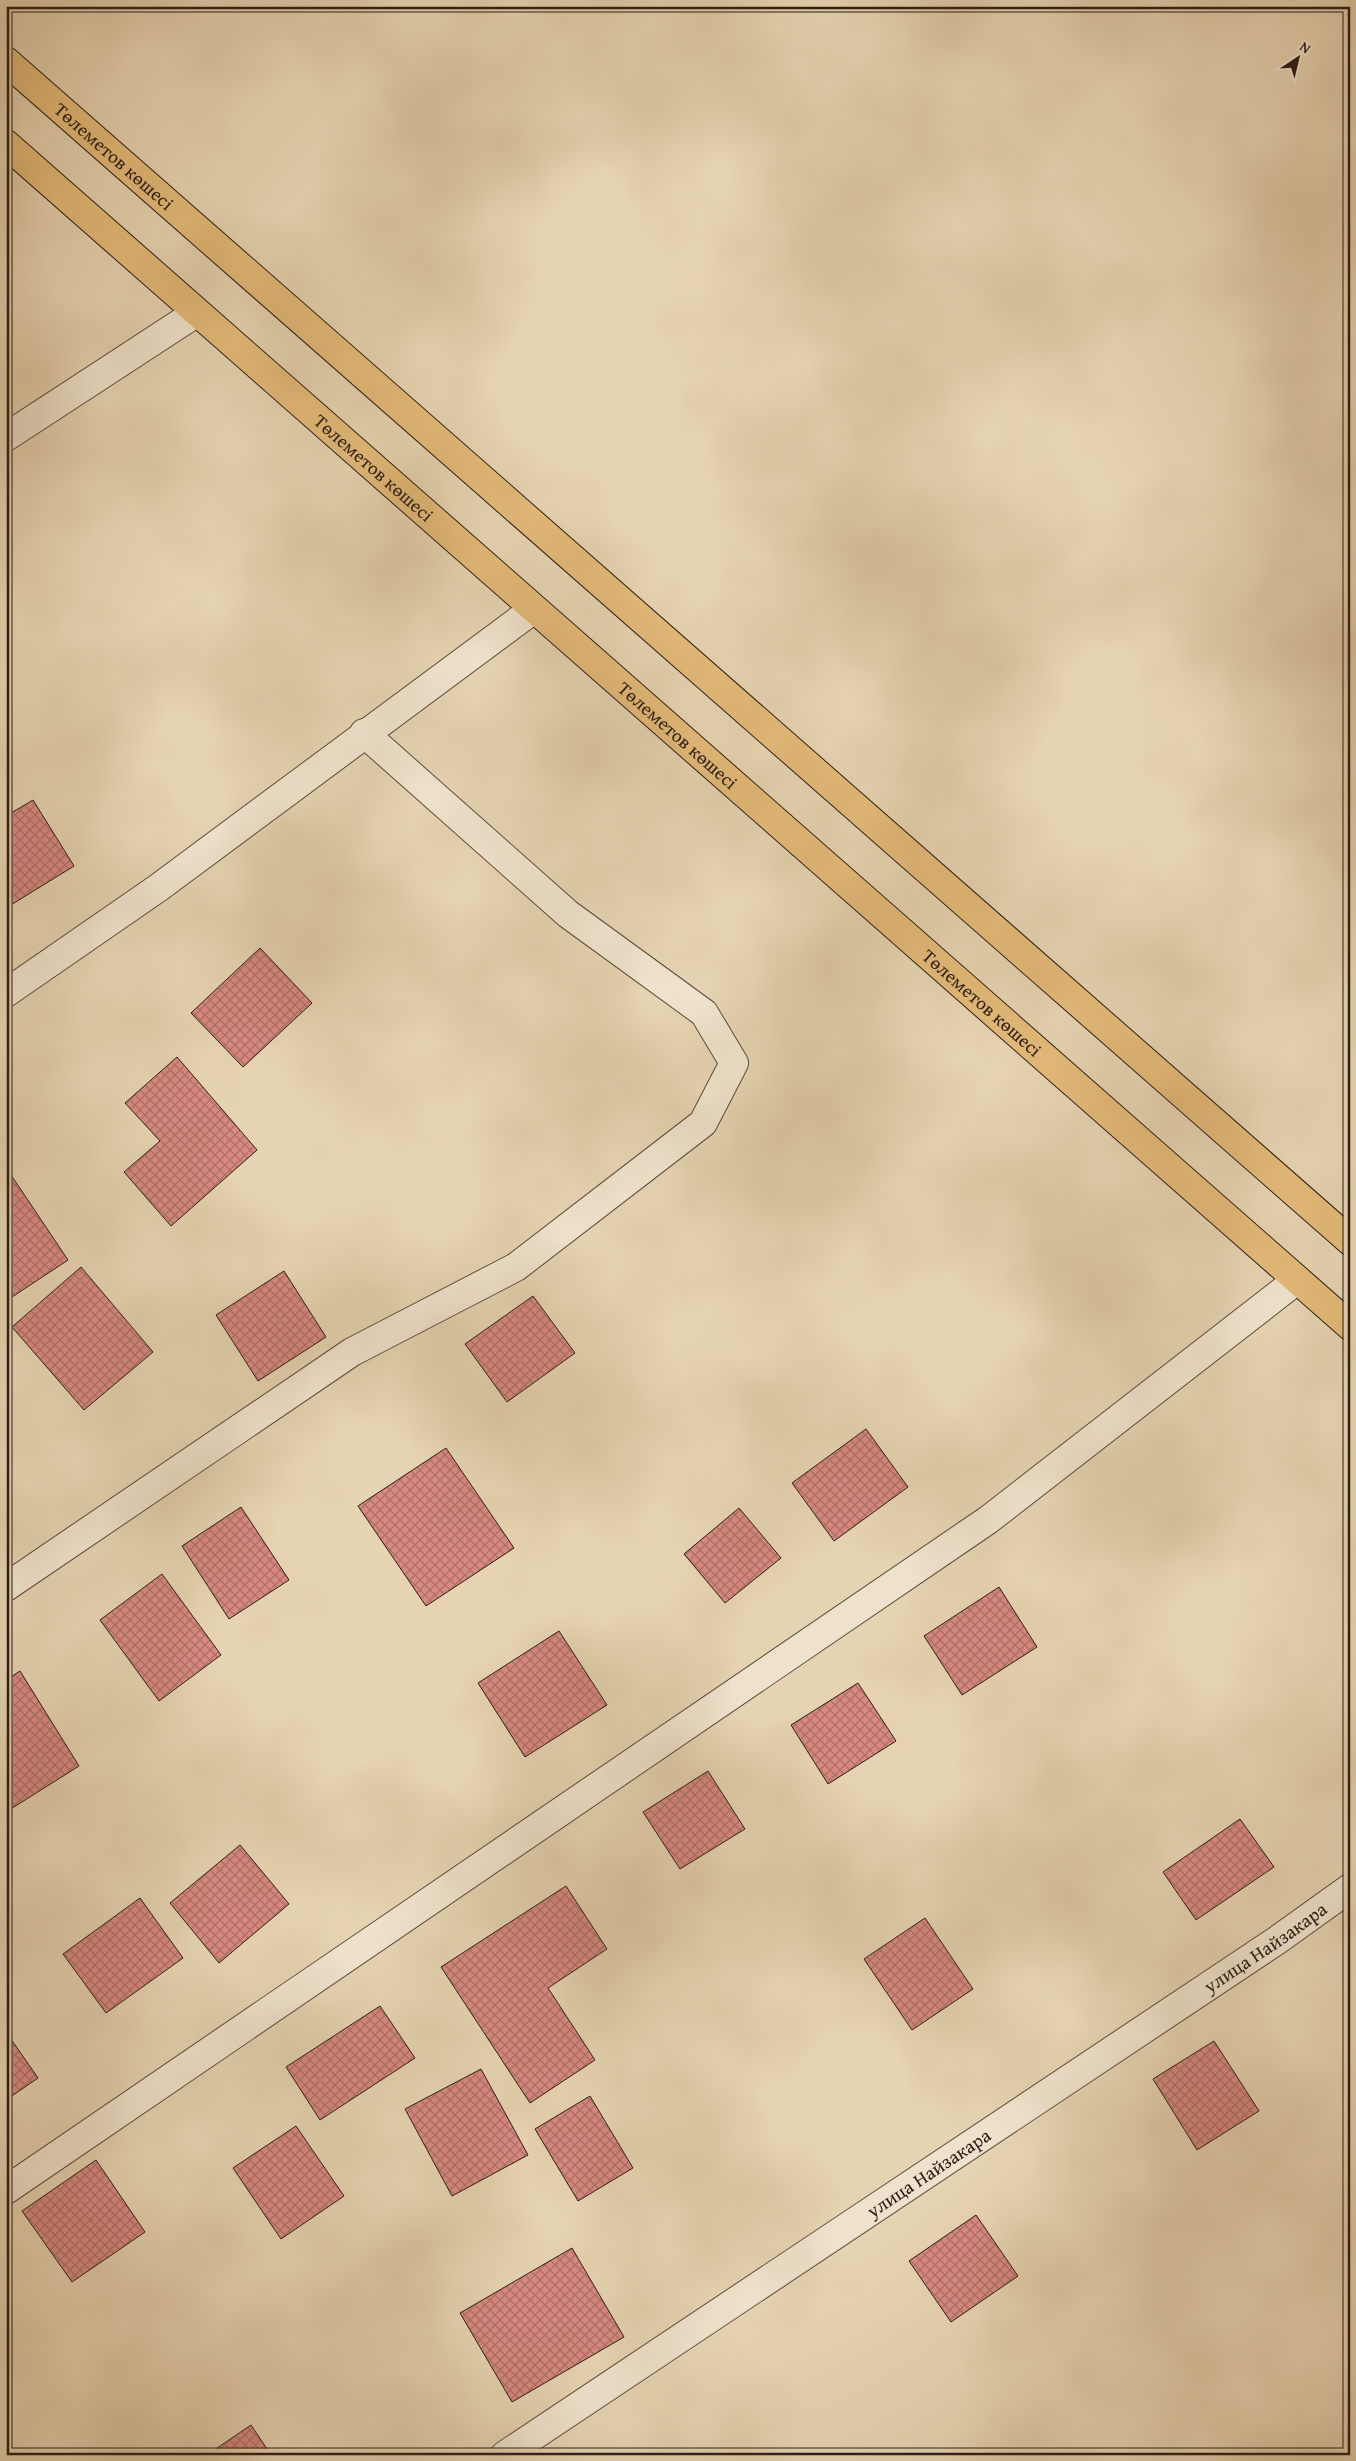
<svg xmlns="http://www.w3.org/2000/svg" width="1356" height="2461" font-family="'Gentium Book Plus',serif">
  <style>
    .building { fill: url(#building-cross-hatch); stroke: #2b1e17 }
    .lines { fill: none; stroke-linecap: round; stroke-linejoin: round }
    .street-casing { stroke: #5a4b3e; stroke-width: 30 }
    .primary-casing { stroke: #2b1e17; stroke-width: 30 }
    .street { stroke: #efe2cc; stroke-width: 28 }
    .primary { stroke: #e3ba78; stroke-width: 28 }
    .labels { text-anchor: middle; dominant-baseline: central; stroke-width: 5; stroke-linejoin: round; paint-order: stroke }
    .street-label { font-size: 19px; fill: #2b1e17; stroke: #efe2cc }
  </style>
  <defs>
    <pattern id="building-cross-hatch" width="8" height="8" patternUnits="userSpaceOnUse" patternTransform="scale(1.25)"><rect width="8" height="8" fill="#d88981"/><path d="M0 0l8 8M0 8l8-8" fill="none" stroke="#af6f69"/></pattern>
  </defs>
  <rect width="100%" height="100%" fill="#e6d3b1"/>
  <filter id="stains"><feTurbulence type="fractalNoise" baseFrequency=".004" numOctaves="4"/><feColorMatrix values="0 0 0 0 .2 0 0 0 0 .09 0 0 0 0 .02 0 0 0 .5 -.17"/></filter>
  <radialGradient id="worn" r=".72"><stop offset=".6" stop-color="#630" stop-opacity="0"/><stop offset="1" stop-color="#630" stop-opacity=".3"/></radialGradient>
  <path class="building" d="M33,800L74,866L6,908V816Z
    M260,948L312,1003L243,1067L191,1013Z
    M177,1057L257,1150L171,1226L124,1172L160,1141L125,1103Z
    M9,1172L68,1260L6,1301V1174Z
    M81,1267L153,1352L84,1410L12,1327Z
    M284,1271L326,1337L258,1381L216,1315Z
    M533,1296L575,1353L507,1402L465,1344Z
    M866,1429L908,1487L834,1541L792,1483Z
    M446,1448L514,1548L426,1606L358,1506Z
    M241,1507L289,1580L229,1619L182,1546Z
    M739,1508L781,1558L725,1603L684,1554Z
    M162,1574L221,1655L159,1701L100,1620Z
    M999,1587L1037,1647L962,1695L924,1636Z
    M559,1631L607,1705L525,1757L478,1683Z
    M20,1671L79,1766L6,1812V1680Z
    M858,1683L896,1741L828,1784L791,1725Z
    M708,1771L745,1829L680,1869L643,1812Z
    M1240,1819L1274,1867L1196,1920L1163,1872Z
    M240,1845L289,1904L219,1963L170,1903Z
    M566,1886L607,1949L548,1988L595,2060L530,2103L441,1967Z
    M140,1898L183,1958L106,2013L63,1954Z
    M925,1918L973,1989L912,2030L864,1959Z
    M380,2006L415,2058L320,2120L286,2067Z
    M6,2032L38,2078L6,2100Z
    M1214,2041L1259,2111L1197,2150L1153,2079Z
    M481,2069L528,2155L452,2196L405,2109Z
    M590,2096L633,2168L578,2201L535,2129Z
    M296,2126L344,2196L281,2239L233,2168Z
    M96,2160L145,2232L72,2282L22,2211Z
    M976,2215L1018,2276L951,2322L909,2261Z
    M572,2248L624,2337L512,2402L460,2313Z
    M251,2425L271,2455H207Z"/>
  <g class="lines">
    <defs>
      <g id="street">
        <path d="M6,437L196,313"/>
        <path d="M6,993L158,888L534,609"/>
        <path d="M6,1587L352,1352L516,1267L703,1123L734,1063L704,1013L568,914L364,733"/>
        <path d="M6,2190L988,1520L1297,1280"/>
        <path id="s1" d="M505,2455L1276,1941L1350,1888"/>
      </g>
      <g id="primary">
        <path id="s2" d="M6,61L1350,1241"/>
        <path id="s3" d="M6,144L1350,1326"/>
      </g>
    </defs>
    <use href="#street" class="street-casing"/>
    <use href="#primary" class="primary-casing"/>
    <use href="#street" class="street"/>
    <use href="#primary" class="primary"/>
  </g>
  <g class="labels">
    <g class="street-label">
      <text stroke="none"><textPath href="#s2" startOffset="144">Төлеметов көшесі</textPath></text>
      <text stroke="none"><textPath href="#s3" startOffset="490">Төлеметов көшесі</textPath></text>
      <text stroke="none"><textPath href="#s3" startOffset="895">Төлеметов көшесі</textPath></text>
      <text stroke="none"><textPath href="#s3" startOffset="1300">Төлеметов көшесі</textPath></text>
      <text stroke="none"><textPath href="#s1" startOffset="914">улица Найзакара</textPath></text>
      <text stroke="none"><textPath href="#s1" startOffset="509">улица Найзакара</textPath></text>
    </g>
  </g>
  <rect width="1356" height="2461" fill="none" stroke="#e6d3b1" stroke-width="25"/>
  <rect x="8" y="8" width="1341" height="2446" fill="none" stroke="#2b1e17" stroke-width="2.5"/>
  <rect x="12" y="12" width="1331" height="2436" fill="none" stroke="#2b1e17"/>
  <g transform="translate(1298 58) rotate(35)" stroke="#efe2cc" stroke-width="4" paint-order="stroke">
  <path d="M0-4L9 19L0 12L-9 19Z" fill="#2b1e17"/>
  <text y="-8" font-size="14" font-weight="bold" text-anchor="middle" fill="#2b1e17">N</text>
  </g>
  <rect width="100%" height="100%" filter="url(#stains)"/>
  <rect width="100%" height="100%" fill="url(#worn)"/>
</svg>
